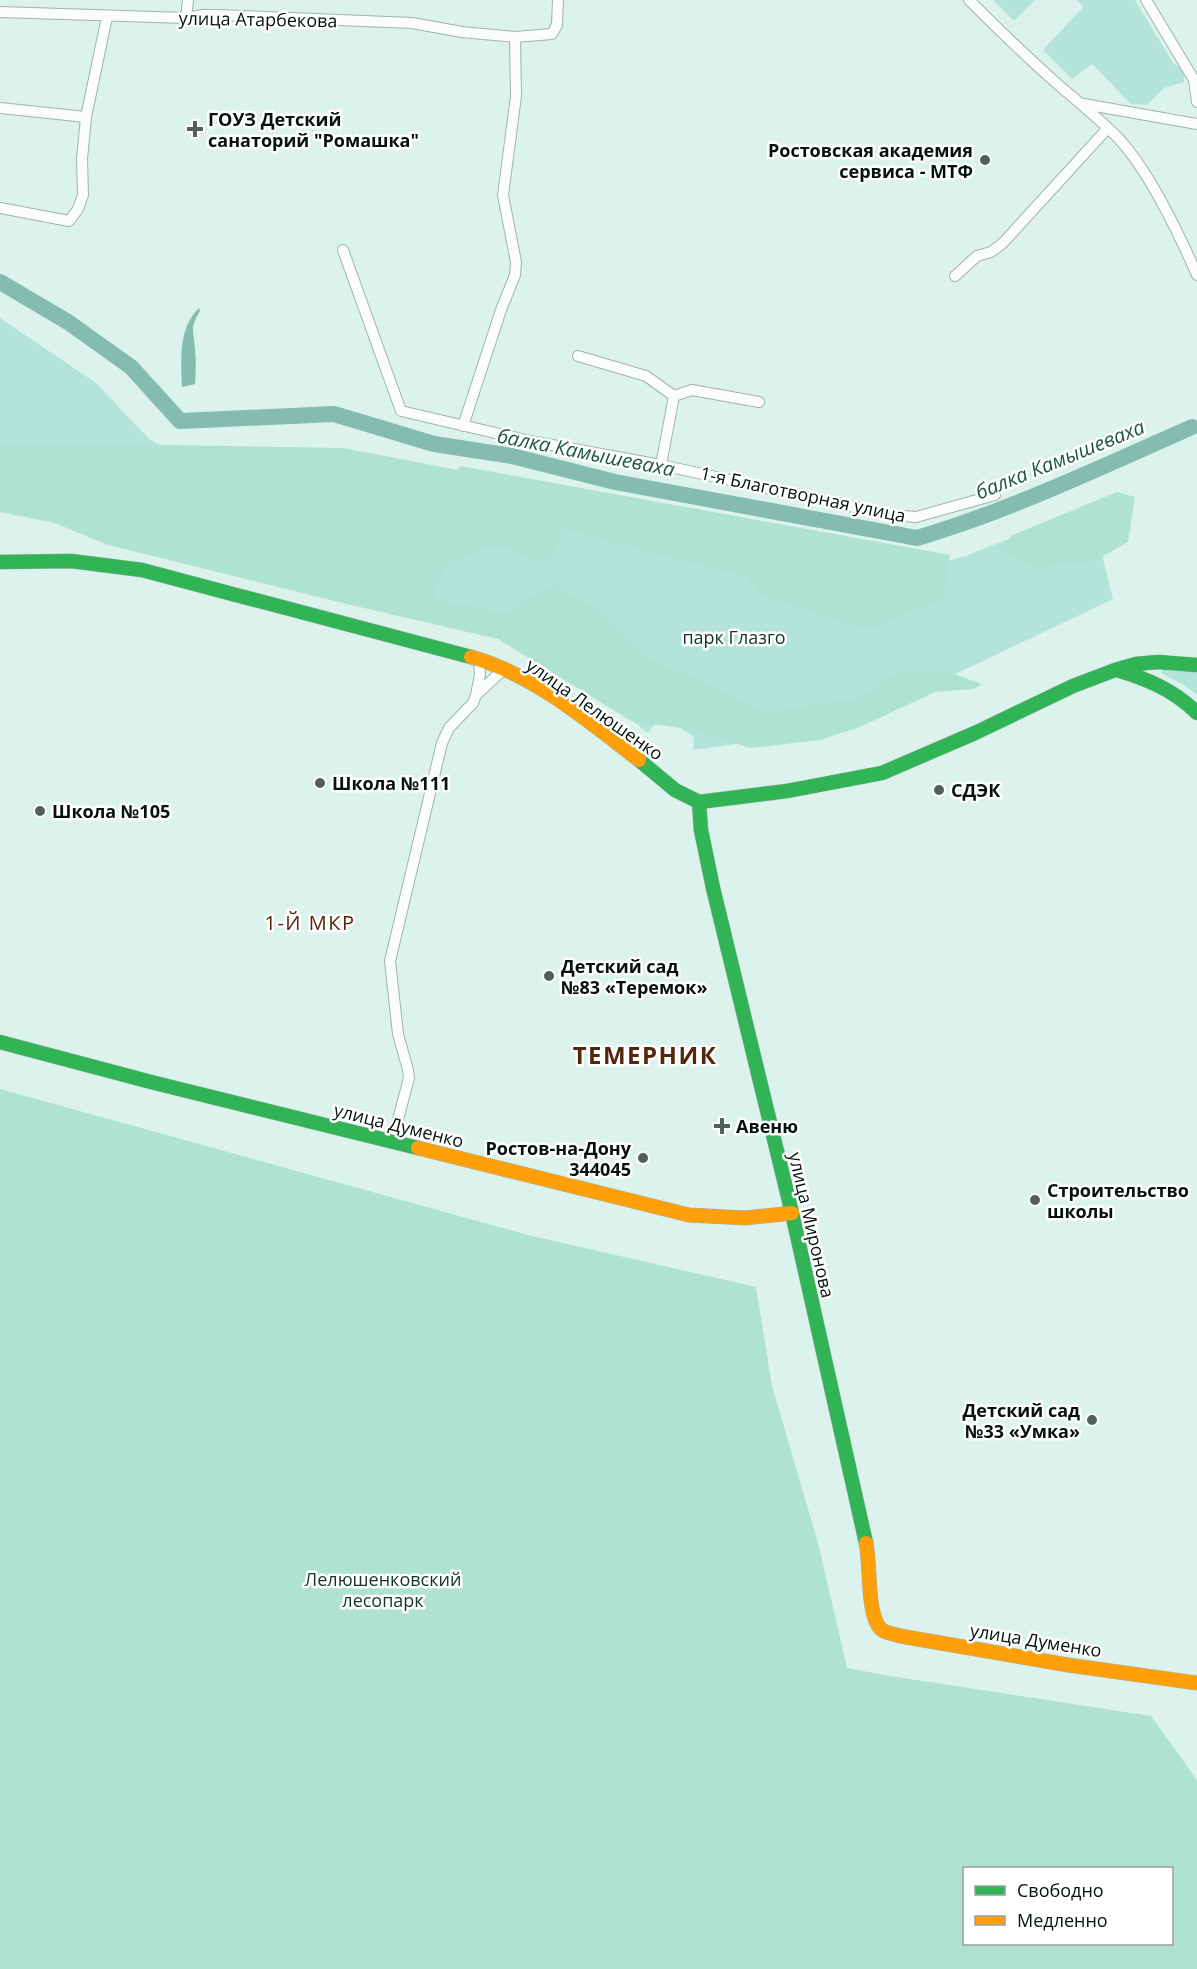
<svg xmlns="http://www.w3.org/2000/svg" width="1197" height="1969" font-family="'Open Sans',sans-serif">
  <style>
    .green { fill: #b3e4d7 }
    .forest { fill: #b0e2d4; fill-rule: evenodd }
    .water { fill: #84bdae }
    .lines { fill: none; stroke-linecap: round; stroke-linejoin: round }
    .river { stroke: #84bdae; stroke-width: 16 }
    .street-casing { stroke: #a1b3ae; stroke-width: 12 }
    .fast-casing { stroke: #a1b3ae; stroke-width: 15 }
    .slow-casing { stroke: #a1b3ae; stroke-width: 15 }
    .street { stroke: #fafdfc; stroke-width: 10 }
    .fast { stroke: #30b455; stroke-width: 14 }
    .slow { stroke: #ff9f0a; stroke-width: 14 }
    .poi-dot { fill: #50605c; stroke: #fff; stroke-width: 2 }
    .labels { text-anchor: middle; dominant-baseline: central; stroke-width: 5; stroke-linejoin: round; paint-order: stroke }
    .street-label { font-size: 18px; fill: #04120e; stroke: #fff }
    .poi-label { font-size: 18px; font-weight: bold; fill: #04120e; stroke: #fff; text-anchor: start }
    .park-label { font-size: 18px; fill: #12342c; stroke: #fff }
    .water-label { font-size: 20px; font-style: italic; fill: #1b5648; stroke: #fff }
    .neighbourhood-label { font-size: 20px; letter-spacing: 1.5px; fill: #552609; stroke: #fff }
    .district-label { font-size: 24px; font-weight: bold; letter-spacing: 1.5px; fill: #552609; stroke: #fff }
  </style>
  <rect width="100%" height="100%" fill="#dcf2ec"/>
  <path class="green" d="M993,0H1035L1014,21Z
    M1077,0H1135L1173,63L1184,70V82L1164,88L1147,105L1131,104L1092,64L1072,79L1043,50L1083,7Z
    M0,318L96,383L149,439L170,452L938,563L963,557L1090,506L1113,599L840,729L693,750L694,737L661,715L648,733L519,630L0,508Z
    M1163,669L1197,670V695L1184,685L1161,673Z"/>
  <path class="forest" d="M49,443L343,448L458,470L460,466L950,555L943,598L867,630L762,595L746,576L561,529L557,553L545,563L497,545L445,564L438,585L436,600L506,613L553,584L601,612L642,655L768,712L861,698L894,674L951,673L982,684L973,689L935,692L860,727L820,740L750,748L695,730L631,721L498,639L351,605L108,545L55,523L0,512V444Z
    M1117,492L1135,497L1128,542L1092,562L1032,568L998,548L1013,535Z
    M0,1089L528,1235L756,1287L772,1386L818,1543L847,1668L890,1676L1151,1716L1197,1780V1969H0ZM964,1868H1172V1944H964Z"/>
  <path class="water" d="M199,308L200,311C189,329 194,331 195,349C196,360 196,372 195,384L182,387C181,360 178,328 199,308Z"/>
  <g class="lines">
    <path class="river" d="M0,282L68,322L131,367L180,421L334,414L434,444L512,456L615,482L917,538C1011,510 1102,467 1192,427"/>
    <defs>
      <path id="street" d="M969,0C999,30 1030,60 1062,88C1082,105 1102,121 1120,140C1150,173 1179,234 1197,275
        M1146,0L1194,80L1197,102
        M0,12L186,18L203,15H218L412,23L462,32L515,37L552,34L557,25L558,0
        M186,18L188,0
        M1084,104L1197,124
        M0,108L86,117
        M0,208L69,221L78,209L83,195L82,159L86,117L107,17
        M343,250L401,411L530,441L661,465L891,515L916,517L995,495
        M955,276L977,256L991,252L1002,244L1108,128
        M578,356L646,376L674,396L692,390L759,402
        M463,426L501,310L515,275L516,262L503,195L516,96L515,37
        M661,465L674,396
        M476,695L504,669
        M392,1142L409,1078L408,1070L398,1034L390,961L442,743L449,728L473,703L476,695L480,675L479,659"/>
      <path id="fast" d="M0,562L71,561L142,570L471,657
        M1117,670C1147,679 1174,690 1197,713
        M639,760L675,790L699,802L787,791L882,773L975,733L1073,686L1115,670L1136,664L1158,662L1197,665
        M699,802L701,830L713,888L792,1213L866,1543
        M0,1042L151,1082L418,1148"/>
      <path id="slow" d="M471,657C533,674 588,721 639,760
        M418,1148L689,1215L745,1218L792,1213
        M866,1543C871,1564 866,1617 882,1630C886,1633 895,1634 900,1636L1068,1665L1197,1683"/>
    </defs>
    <use href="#street" class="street-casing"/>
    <use href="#fast" class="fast-casing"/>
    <use href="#slow" class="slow-casing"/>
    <use href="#street" class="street"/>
    <use href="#fast" class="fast"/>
    <use href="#slow" class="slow"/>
  </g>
  <g class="poi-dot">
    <path d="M192 120h6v6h6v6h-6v6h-6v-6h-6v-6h6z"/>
    <circle cx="985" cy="160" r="6"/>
    <circle cx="320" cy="783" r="6"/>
    <circle cx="939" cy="790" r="6"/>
    <circle cx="40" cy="811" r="6"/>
    <circle cx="549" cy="976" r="6"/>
    <path d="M719 1117h6v6h6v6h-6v6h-6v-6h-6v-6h6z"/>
    <circle cx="643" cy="1158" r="6"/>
    <circle cx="1035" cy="1200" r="6"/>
    <circle cx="1092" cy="1420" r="6"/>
  </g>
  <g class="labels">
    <g class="street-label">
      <text transform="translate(258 19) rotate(1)">улица Атарбекова</text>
      <text transform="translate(803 494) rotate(12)">1-я Благотворная улица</text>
      <text transform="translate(595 709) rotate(35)">улица Лелюшенко</text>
      <text transform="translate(399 1125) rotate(14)">улица Думенко</text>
      <text transform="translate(812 1225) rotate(77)">улица Миронова</text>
      <text transform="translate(1036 1640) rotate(9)">улица Думенко</text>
    </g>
    <g class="poi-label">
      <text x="208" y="119">ГОУЗ Детский<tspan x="208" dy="21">санаторий "Ромашка"</tspan></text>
      <text x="973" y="150" text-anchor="end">Ростовская академия<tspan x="973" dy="21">сервиса - МТФ</tspan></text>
      <text x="332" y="783">Школа №111</text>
      <text x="951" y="790">СДЭК</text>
      <text x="52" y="811">Школа №105</text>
      <text x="561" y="966">Детский сад<tspan x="561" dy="21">№83 «Теремок»</tspan></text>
      <text x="736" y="1126">Авеню</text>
      <text x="631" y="1148" text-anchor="end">Ростов-на-Дону<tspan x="631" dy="21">344045</tspan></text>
      <text x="1047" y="1190">Строительство<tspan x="1047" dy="21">школы</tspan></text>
      <text x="1080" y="1410" text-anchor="end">Детский сад<tspan x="1080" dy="21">№33 «Умка»</tspan></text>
    </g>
    <g class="park-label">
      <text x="734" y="637">парк Глазго</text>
      <text x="383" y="1579">Лелюшенковский<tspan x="383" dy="21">лесопарк</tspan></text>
    </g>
    <g class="water-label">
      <text transform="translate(586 452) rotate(11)">балка Камышеваха</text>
      <text transform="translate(1060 459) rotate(-22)">балка Камышеваха</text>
    </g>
    <g class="neighbourhood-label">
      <text x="310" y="922">1-Й МКР</text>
    </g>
    <g class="district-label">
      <text x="645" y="1054">ТЕМЕРНИК</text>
    </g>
  </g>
  <rect x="963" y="1867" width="210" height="78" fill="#ffffff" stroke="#9ba09f" stroke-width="1.5"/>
  <rect x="975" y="1886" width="30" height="9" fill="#30b455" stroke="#9ba09f" stroke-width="1.5"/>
  <text x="1017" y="1897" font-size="18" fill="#04120e">Свободно</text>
  <rect x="975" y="1916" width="30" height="9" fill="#ff9f0a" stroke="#9ba09f" stroke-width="1.5"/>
  <text x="1017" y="1927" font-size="18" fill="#04120e">Медленно</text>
</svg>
